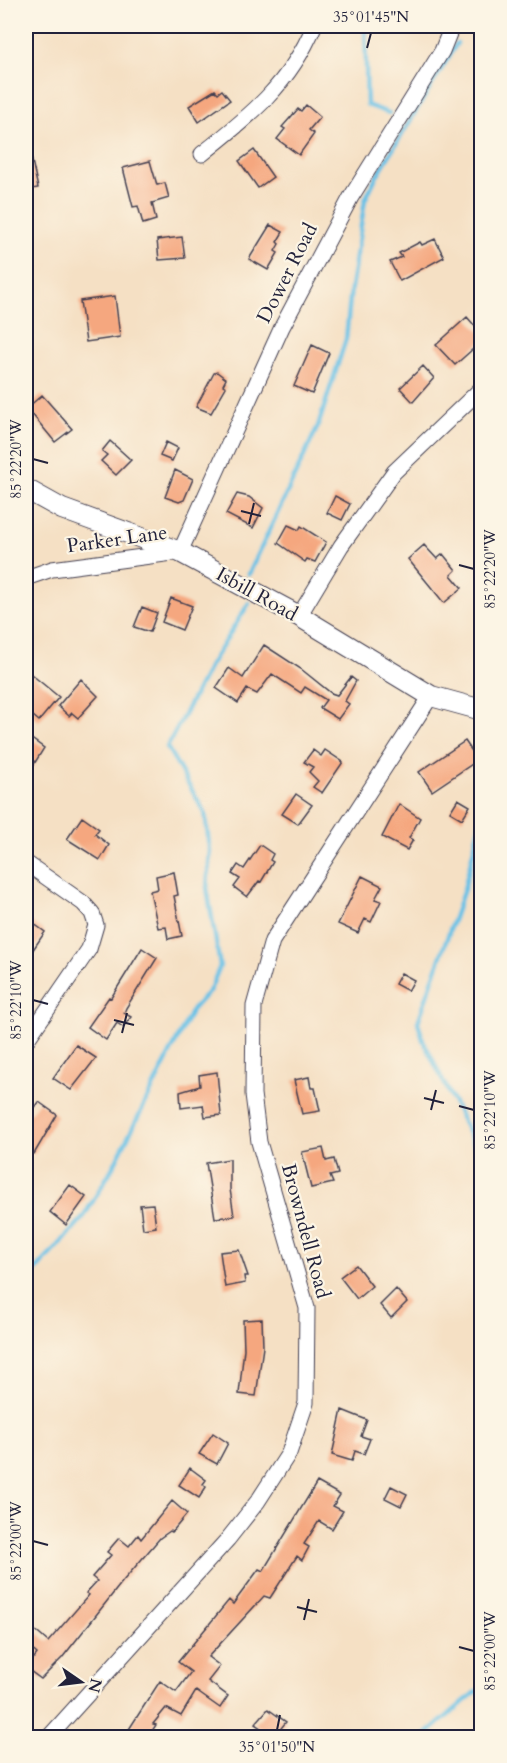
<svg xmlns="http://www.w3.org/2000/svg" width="507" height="1763" font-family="Cardo,serif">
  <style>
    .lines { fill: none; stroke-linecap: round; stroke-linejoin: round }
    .stream { stroke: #68c1e6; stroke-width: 4.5 }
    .building { fill: #f5a77f }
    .minor-casing { stroke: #423e50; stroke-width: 17 }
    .tertiary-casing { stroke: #423e50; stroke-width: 22 }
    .minor { stroke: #fff; stroke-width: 15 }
    .tertiary { stroke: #fff; stroke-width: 20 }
    .ticks { fill: none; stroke: #22223b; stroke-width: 2 }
    .labels { text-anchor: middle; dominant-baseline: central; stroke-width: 4.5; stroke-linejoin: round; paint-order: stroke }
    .street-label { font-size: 20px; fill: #22223b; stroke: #fcf5e5 }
    .neatline { fill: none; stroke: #22223b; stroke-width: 2 }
    .ticks-label { font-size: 15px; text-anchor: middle; fill: #22223b }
  </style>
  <rect width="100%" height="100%" fill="#fcf5e5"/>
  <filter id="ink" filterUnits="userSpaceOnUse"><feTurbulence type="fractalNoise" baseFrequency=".0167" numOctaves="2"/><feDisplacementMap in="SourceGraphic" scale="12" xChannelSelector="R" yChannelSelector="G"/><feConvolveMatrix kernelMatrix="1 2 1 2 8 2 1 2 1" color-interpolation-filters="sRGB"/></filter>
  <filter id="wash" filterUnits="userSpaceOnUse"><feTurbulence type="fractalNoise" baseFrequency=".008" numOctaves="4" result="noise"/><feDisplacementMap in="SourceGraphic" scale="24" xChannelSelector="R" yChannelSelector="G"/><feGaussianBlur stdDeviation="1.35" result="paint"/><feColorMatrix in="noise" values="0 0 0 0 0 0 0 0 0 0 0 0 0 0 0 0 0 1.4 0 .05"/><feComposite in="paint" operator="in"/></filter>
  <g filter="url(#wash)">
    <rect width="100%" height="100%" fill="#f5e0c4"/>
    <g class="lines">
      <path class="stream" d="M365,26L367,105L389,113
        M249,574L318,426L346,339L351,288L365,200L375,179L457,43
        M482,815L464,889L418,1022L423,1040L482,1160
        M26,1281L83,1218L113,1167L192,1010L210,990L220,966L207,888L210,851L205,813L167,747L210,665L249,603
        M422,1738L474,1693L482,1689"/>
    </g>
    <g id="blocks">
      <path class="building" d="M215,90L218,93L222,90L230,100L199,122L189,106Z
        M306,105L320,117L309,130L314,134L299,155L277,139L285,129L282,127L298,109L301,111Z
        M254,150L273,177L258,188L239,161Z
        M30,152L38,188L26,190V153Z
        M150,161L157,185L165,183L169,198L152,203L156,220L143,224L138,206L133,207L123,168Z
        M270,225L283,232L277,242L279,244L275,251L278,253L268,270L249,259Z
        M182,237L185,258L159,260L157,240Z
        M435,239L444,257L400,281L390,262L402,257L399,253L420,242L422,245Z
        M115,296L120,337L86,342L80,301Z
        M467,317L482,334V341L455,365L436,345Z
        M312,345L329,353L312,394L294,386Z
        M423,366L434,378L413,402L400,388Z
        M217,372L226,379L223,385L226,387L211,413L196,407L214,373Z
        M42,395L72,429L55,442L27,408Z
        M110,441L131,460L116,475L101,461L107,455L102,451Z
        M166,442L178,448L172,461L160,456Z
        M175,470L193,479L184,500L179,502L165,497Z
        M237,494L249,497L263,508L253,528L226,514Z
        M335,496L350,504L342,520L327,513Z
        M288,525L299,530L301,526L326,542L315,562L307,559L305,562L278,543Z
        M424,545L437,559L443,554L456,570L451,575L462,588L444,603L408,559Z
        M171,598L192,606L182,630L162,622Z
        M142,607L157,613L150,632L134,627Z
        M264,645L301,669L331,693L337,695L351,677L356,681L345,701L349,704L338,719L320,708L326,700L305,687L301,693L272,674L257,694L247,689L238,703L216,688L229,668L243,678Z
        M26,670L59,697L39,721L26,710Z
        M81,679L98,696L78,718L72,713L69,716L58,706Z
        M26,735L44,748L26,777Z
        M465,741L478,760L432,791L419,772Z
        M313,750L321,756L325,750L343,762L322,793L313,787L318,781L309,772L313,767L304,762Z
        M296,794L312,805L298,824L282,814Z
        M458,799L470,806L462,819L450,812Z
        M399,804L420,818L409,838L413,840L407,850L382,837Z
        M82,817L99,829L95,834L109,845L100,860L67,839Z
        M260,845L273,854L270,860L273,862L261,882L259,881L247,897L234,887L240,879L232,874L238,865L244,869Z
        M174,872L178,895L174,896L182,936L168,939L166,927L158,928L150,891L158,889L156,876Z
        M362,876L382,886L375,899L381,901L371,922L365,919L358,933L338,924Z
        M26,918L45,932L26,960Z
        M142,948L157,958L126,1008L124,1013L131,1017L123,1027L117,1023L106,1040L88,1027L109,997L111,998Z
        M401,973L414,980L408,991L395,984Z
        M76,1045L96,1058L71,1090L53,1078Z
        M217,1072L221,1115L205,1117L203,1105L181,1108L180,1092L200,1086L199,1075Z
        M309,1077L311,1088H315L320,1111L302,1114L294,1080Z
        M39,1102L57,1115L34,1154L26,1149V1119Z
        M323,1148L326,1161L334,1159L338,1174L330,1176L333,1183L311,1188L302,1152Z
        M230,1159V1189L234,1216L215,1218L206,1163Z
        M70,1185L86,1197L66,1225L50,1212Z
        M153,1204L156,1227L143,1229L140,1205Z
        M239,1250L248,1276H244L245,1283L225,1287L220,1252Z
        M356,1265L372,1286L357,1299L340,1277Z
        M396,1289L407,1302L391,1318L380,1305Z
        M262,1319L263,1347L256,1396L239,1394L244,1349L243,1320Z
        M342,1410L367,1420L361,1436L370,1439L364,1454L355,1451L352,1461L332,1455Z
        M213,1433L228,1443L217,1464L199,1454Z
        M190,1468L206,1480L203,1484L206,1487L199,1498L179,1485Z
        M317,1482L340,1495L333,1506L343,1511L332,1529L319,1521L304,1544L309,1547L302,1560L297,1556L270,1598L264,1596L208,1657L220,1666L208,1681L228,1696L220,1708L196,1691L181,1716L166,1708L153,1724L156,1725L148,1737H124L160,1681L176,1692L191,1672L178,1662L229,1600L233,1604L259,1569L263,1571Z
        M391,1486L407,1494L401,1506L385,1498Z
        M172,1501L187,1514L172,1532L170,1531L160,1538L123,1581L62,1658L41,1679L26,1668L37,1654L26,1644V1633L31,1627L48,1642L89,1595L86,1593L97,1581L92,1577L111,1555L107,1552L119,1538L129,1546L138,1535L141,1539Z
        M268,1709L286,1722L274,1737L255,1724Z"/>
    </g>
  </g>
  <g filter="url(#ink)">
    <use href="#blocks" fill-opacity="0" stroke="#423e50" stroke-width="1.5"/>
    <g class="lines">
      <defs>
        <path id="minor" d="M202,154C250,116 290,84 314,26
          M26,578L52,569L180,552L282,327L351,197L442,51L452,26
          M299,616L341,546L394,472L482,388
          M26,863L83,903L92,913L96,925L89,949L26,1041
          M48,1738L228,1539L258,1501L289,1453L306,1403L307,1308L259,1142L253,1094L254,1006L272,941L431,696"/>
        <path id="tertiary" d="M26,489L62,509L180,552L299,616L431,696L482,710"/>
      </defs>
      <use href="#minor" class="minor-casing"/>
      <use href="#tertiary" class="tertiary-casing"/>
      <use href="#minor" class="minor"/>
      <use href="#tertiary" class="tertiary"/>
    </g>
  </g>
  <path class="ticks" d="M367,48L371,33M33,459L48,463M241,511L261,516M249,524L254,503M459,565L474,569M33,1000L48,1004M114,1020L134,1025M122,1033L127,1013M424,1098L444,1103M459,1106L474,1110M431,1110L436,1090M33,1541L48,1545M297,1607L317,1612M304,1620L309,1599M459,1647L474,1651M277,1730L280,1715"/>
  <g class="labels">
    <g class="street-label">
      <text transform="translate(287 273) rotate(-63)">Dower Road</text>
      <text transform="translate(117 539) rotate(-8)">Parker Lane</text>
      <text transform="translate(257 594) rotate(29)">Isbill Road</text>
      <text transform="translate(306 1231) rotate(75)">Browndell Road</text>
    </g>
  </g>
  <rect width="507" height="1763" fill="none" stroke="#fcf5e5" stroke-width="66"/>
  <g transform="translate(81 1682) rotate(104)" stroke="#fcf5e5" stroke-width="4.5" paint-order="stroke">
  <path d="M0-4.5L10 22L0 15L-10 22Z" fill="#22223b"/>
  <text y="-9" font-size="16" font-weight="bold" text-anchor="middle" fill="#22223b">N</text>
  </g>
  <rect x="33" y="33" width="441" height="1697" class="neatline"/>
  <g class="ticks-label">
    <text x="371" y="22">35°01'45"N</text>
    <text transform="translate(16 459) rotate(-90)" y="5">85°22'20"W</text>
    <text transform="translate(490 569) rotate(-90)" y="5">85°22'20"W</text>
    <text transform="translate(16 1000) rotate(-90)" y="5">85°22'10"W</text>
    <text transform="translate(490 1110) rotate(-90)" y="5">85°22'10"W</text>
    <text transform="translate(16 1541) rotate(-90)" y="5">85°22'00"W</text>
    <text transform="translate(490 1651) rotate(-90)" y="5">85°22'00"W</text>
    <text x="277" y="1752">35°01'50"N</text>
  </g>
</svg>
